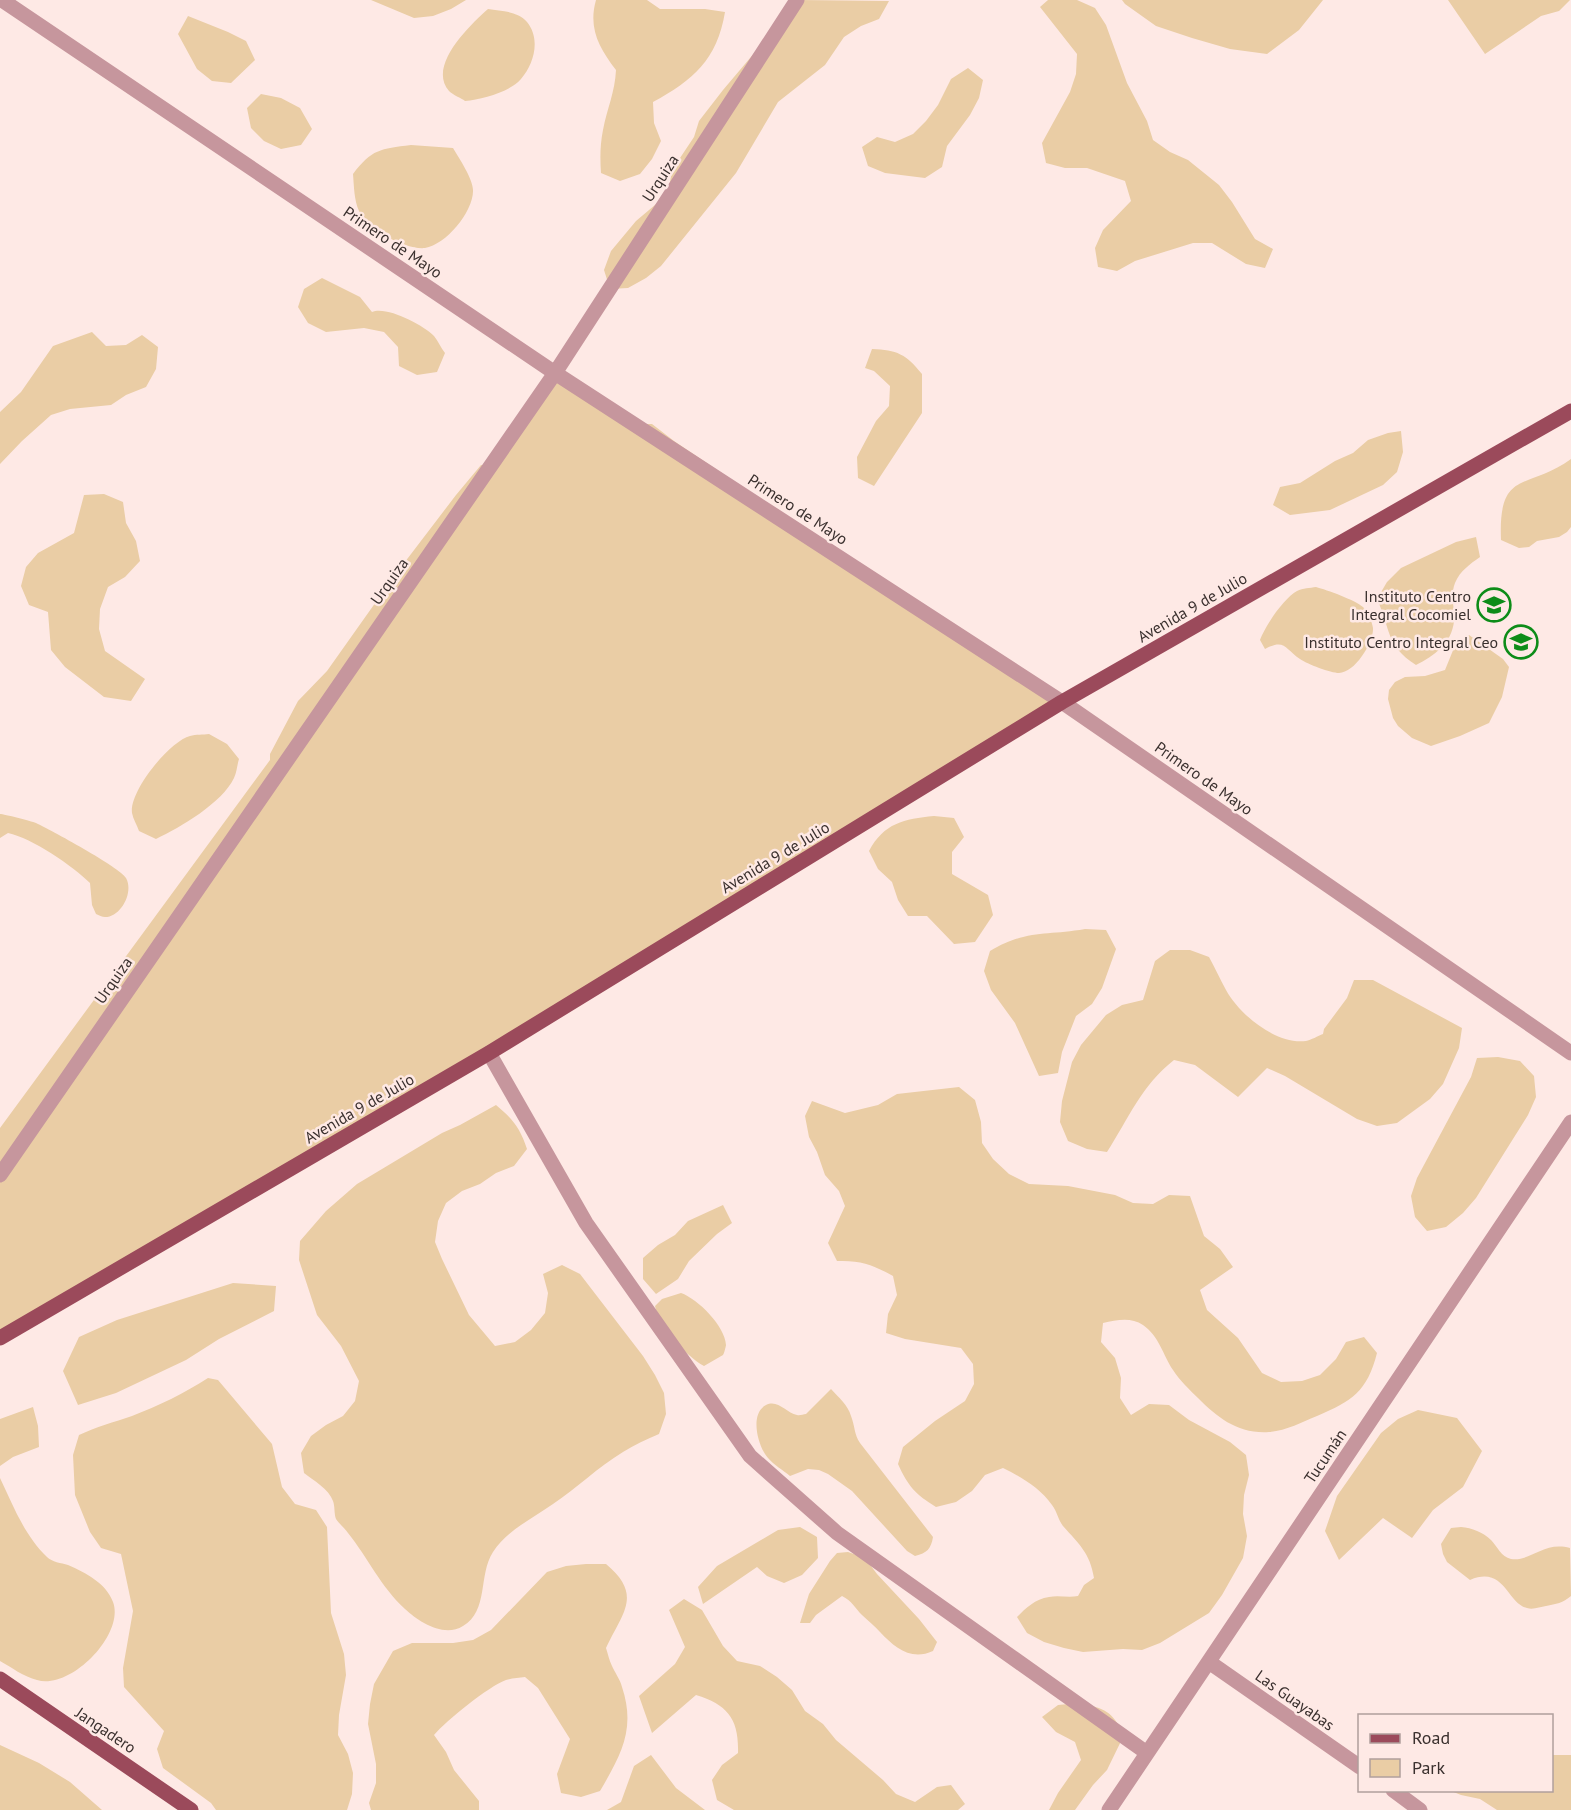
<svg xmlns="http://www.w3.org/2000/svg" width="1571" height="1810" font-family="'PT Sans',sans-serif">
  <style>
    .green { fill: #eacda5 }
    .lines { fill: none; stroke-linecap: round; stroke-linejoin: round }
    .minor { stroke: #c6969d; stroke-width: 15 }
    .major { stroke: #9b4a5b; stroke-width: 15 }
    .labels { text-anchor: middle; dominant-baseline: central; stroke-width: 5; stroke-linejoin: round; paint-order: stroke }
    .street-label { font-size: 16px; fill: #3a302e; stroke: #fee9e5 }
    .poi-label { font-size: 16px; fill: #3a302e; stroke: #fee9e5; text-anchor: end }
  </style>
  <rect width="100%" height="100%" fill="#fee9e5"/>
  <path class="green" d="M371,0H466L451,9L433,16L414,18Z
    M596,0H647L660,9H705L725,12C717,60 693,80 653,102L654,123L661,141L652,159L640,174L620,181L601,173C600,159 600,145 603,130C607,109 615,92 616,70C599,48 588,28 596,0Z
    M799,0L889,1L879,19L861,26L844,37L825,65L778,102L736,173L661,266L646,278L628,288L610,289L604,270L611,251L636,221L668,194L672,170L694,137L699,121L723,90Z
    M1048,0H1077L1095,8L1106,25L1127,83L1147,121L1153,140L1170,152L1188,160L1219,185L1232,202L1255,239L1273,249L1265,268L1246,264L1212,243H1193L1135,261L1117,271L1098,267L1095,248L1103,230L1131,201L1125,181L1087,168H1065L1046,163L1042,143L1070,92L1076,74L1077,54L1040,7Z
    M1122,0H1323L1299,30L1267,54L1230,49L1192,38L1156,26L1125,4Z
    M1448,0H1570L1559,11L1541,16L1485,54Z
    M488,9C501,11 518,11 527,22C541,39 534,64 521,79C510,92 482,99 465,101C461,98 453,95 449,91C427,66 470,25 488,9Z
    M188,16L228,32L246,41L255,60L231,83L212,81L197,69L178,34Z
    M968,68L983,80L979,98L970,115L947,146L942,167L925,178L885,173L868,166L862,147L877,137L895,142L913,134L926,121L938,105L951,79Z
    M261,94L281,98L300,108L312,129L301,145L281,149L264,141L251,128L247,108Z
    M411,145L453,148C459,158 473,179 473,190C474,211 446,245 425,248C405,250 367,229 359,211C354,200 354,186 353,174C372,149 380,149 411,145Z
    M322,278L360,297L372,312C387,306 423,325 434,336C438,341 441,348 445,353L437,372L417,375L399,366L398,347L384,332L364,328L326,332L308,323L298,307L304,289Z
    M92,332L106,346L126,345L142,335L158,347L156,369L146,387L126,395L111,405L70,409L51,415L22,441L0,464V412L21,392L53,346Z
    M872,349C897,350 906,354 922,374V413L874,486L858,478L857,457L876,421L889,406L890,386L874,371L865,368Z
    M555,373L634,424H652L674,441L1062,702L0,1338V1128L270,760V754L298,701L327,671L395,575L456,495L481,465H487Z
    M1401,431L1403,452L1397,472L1383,485L1330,510L1290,515L1273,505L1280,487L1300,483L1335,461L1353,453L1368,440L1388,433Z
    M1571,459V527L1567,532L1559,537L1537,541L1529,547L1519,548L1501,540C1498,468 1527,491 1571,459Z
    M104,494L123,502L126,523L136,541L140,561L125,577L108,587L100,609L99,629L105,651L145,679L131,701L104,697L65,667L51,650L48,612L29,605L21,586L26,567L38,553L74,533L84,495Z
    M1476,537L1480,557C1470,564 1460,571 1455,583C1450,595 1455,609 1454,621C1452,643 1434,656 1416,665C1385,645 1391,629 1377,599L1387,582L1401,568L1456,542Z
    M1316,587C1327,590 1355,600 1363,607C1367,611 1372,621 1373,628C1374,642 1355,673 1339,673C1331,673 1307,664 1300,659C1285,649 1285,638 1265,649L1260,640C1265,626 1284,598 1297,591C1303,588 1310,588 1316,587Z
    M1469,635L1503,659L1509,667L1502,697L1489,723L1460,736L1431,746L1412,738L1398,726L1393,718L1388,699L1389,690L1395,682L1405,677L1425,676L1445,670L1456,643Z
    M209,734L227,744L239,759C237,765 237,772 234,778C222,803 181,827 156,839L139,831C137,825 133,819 132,813C129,791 170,741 190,736C196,734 203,735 209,734Z
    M0,814C4,814 31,821 36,823C49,829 121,868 126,878C134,892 121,917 105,917C102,917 99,915 96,914L92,905L90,883C73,866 32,838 8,833L0,838Z
    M934,816L954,818L964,837L952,852V874L988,895L993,915L975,942L954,944L927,916H908L898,900L892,882L878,869L869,851C884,823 904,819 934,816Z
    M1085,929L1106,930L1116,949L1102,988L1092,1004L1076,1016L1062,1052L1058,1073L1039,1076L1015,1023L991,990L984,971L990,951C1027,929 1046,936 1085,929Z
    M1170,950H1190L1209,957C1215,968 1220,979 1226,990C1239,1014 1276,1045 1306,1041C1311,1040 1318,1036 1323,1034L1324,1029L1347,998L1354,980H1373L1462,1028L1459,1048L1443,1084L1430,1099L1397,1123L1377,1126L1357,1119L1285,1076L1267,1068L1238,1097L1195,1065L1174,1060C1141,1086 1129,1118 1107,1152L1087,1149L1068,1141L1060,1122L1062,1101L1072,1062L1081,1045L1106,1015L1122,1005L1143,1000L1155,961Z
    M1498,1057L1520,1061L1534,1076L1536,1097L1528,1115L1476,1198L1463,1213L1446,1227L1427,1231L1415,1217L1411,1196L1417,1178L1471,1077L1477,1058Z
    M959,1087L975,1100L981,1122L982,1143L993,1159L1009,1174L1029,1184L1068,1186L1115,1195L1133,1203L1153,1204L1169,1195L1190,1196L1204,1236L1220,1249L1233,1267L1200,1290L1207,1310L1238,1338L1262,1373L1281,1382L1302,1381L1320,1375L1336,1359L1346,1342L1364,1337L1377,1353C1367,1392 1352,1401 1317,1416C1302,1422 1286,1431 1269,1432C1238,1434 1218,1418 1198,1398C1189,1389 1180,1381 1173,1370C1163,1355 1159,1336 1143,1325C1131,1317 1117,1320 1103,1323L1101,1342L1115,1358L1121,1378L1120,1398L1131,1415L1149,1404L1169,1405L1189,1420L1230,1442L1246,1455L1249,1475L1244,1495L1243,1514L1247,1536L1243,1558L1222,1595L1209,1613L1160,1643L1142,1650L1123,1649L1083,1652L1064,1648L1044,1642L1027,1633L1017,1617C1026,1608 1035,1599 1049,1597C1059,1595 1068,1598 1078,1596L1084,1585L1094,1578C1090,1553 1079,1544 1063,1526C1058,1520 1057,1511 1052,1505C1040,1488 1021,1477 1003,1468L985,1475L972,1491L956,1502L936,1507C915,1494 908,1486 898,1464L903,1447L935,1421L965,1401L974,1384L973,1364L961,1348L905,1339L886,1333L888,1314L897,1295L893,1276C873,1265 861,1260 837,1261L828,1243L845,1206L839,1191L825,1175L817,1152L809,1137L805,1116L812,1101L845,1113L878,1105L897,1094Z
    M496,1105C513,1119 520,1128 527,1149L514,1166L496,1173L480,1184L462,1191L446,1203L438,1221L435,1242L442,1259L469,1315L495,1346L515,1342L531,1330L545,1313L548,1293L543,1274L562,1265L580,1274L643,1356L655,1375L664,1393L666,1414L659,1434C647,1439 634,1445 623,1452C598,1467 577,1488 553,1504C532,1519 507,1530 493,1552C478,1575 489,1611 463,1626C444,1638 419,1622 405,1609C381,1587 368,1558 348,1533C345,1528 339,1524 336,1519C334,1514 335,1506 333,1501C329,1489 313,1480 304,1473L301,1453L311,1436L326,1425L343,1416L355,1401L359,1381L341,1346L317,1315L299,1260L300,1241L326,1211L357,1184L442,1133L460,1125Z
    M723,1205L732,1223L717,1234L689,1261L678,1279L656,1294L643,1279V1258L658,1245L675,1235L688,1221Z
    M233,1283L276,1286L274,1311L219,1339L186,1360L116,1393L78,1405L63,1371L79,1337L117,1320Z
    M681,1293C698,1299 725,1326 726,1345C726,1346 724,1354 723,1355L704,1366C686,1356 659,1327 655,1306L662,1299Z
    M208,1378L218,1380L272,1444L282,1487L295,1504L316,1510L327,1527L331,1613L344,1654L346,1675L339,1715L338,1735L348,1754L353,1773L352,1794L347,1810H216L211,1803L163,1768L157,1749L164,1731L124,1687L123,1668L133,1611L121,1554L101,1548L90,1532L75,1495L73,1455L79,1435C96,1427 114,1422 132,1416C158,1406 185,1393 208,1378Z
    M831,1389C839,1398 848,1405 851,1416C855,1426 854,1434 860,1443L933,1537C931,1549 927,1553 915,1556L907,1551L852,1491L828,1474L819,1470L808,1469L790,1476C783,1470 774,1465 768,1458C758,1447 749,1414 766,1405C778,1399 786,1413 797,1415C800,1416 803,1414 806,1414Z
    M33,1407L38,1426L39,1447L13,1457L0,1466V1419Z
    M1418,1410L1457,1418L1482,1451L1463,1487L1433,1510L1412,1538L1383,1518L1339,1560L1325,1531L1337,1496L1381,1433L1398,1419Z
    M0,1478C13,1505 24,1535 47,1557C52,1562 61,1563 68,1565C86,1573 106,1583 113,1602C125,1634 71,1690 37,1680C24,1677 11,1667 0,1661Z
    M800,1527L817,1537L818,1558L802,1575L784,1583L767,1576L757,1567L703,1604L698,1587L717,1566L778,1530Z
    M1461,1527C1472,1528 1483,1532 1491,1540C1497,1546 1501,1557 1511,1559C1531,1562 1543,1541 1570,1548L1571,1596C1563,1603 1556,1604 1546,1606C1540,1607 1533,1610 1527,1608C1507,1604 1505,1565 1470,1580L1447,1562L1443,1554L1441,1544L1451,1528Z
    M848,1552L865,1558L877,1574L919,1619L937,1642L933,1651C911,1661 895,1648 880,1632C875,1626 868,1621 862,1615C855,1608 852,1601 842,1596L816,1615L810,1623H800L809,1594L830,1561L837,1553Z
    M586,1564H606C643,1595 623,1612 606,1648C608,1654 609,1660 612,1666C615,1673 620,1679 622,1687C636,1729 621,1755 600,1791L581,1797L561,1793L557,1774L570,1739L538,1688L525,1677C519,1678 512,1678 506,1680C489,1686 446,1721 434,1735L446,1752L454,1770L479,1801V1810H371L369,1803L376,1783V1764L368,1724L370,1704L374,1684L393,1651L412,1643H453L473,1640L491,1630L547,1572L566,1566Z
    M684,1599L702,1610L723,1646L737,1661L760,1666L777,1677L792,1690L805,1711L823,1724L836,1740L883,1780L896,1794L915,1802L937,1787L951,1785L965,1804L958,1810H734L717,1800L712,1780L722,1765L738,1753C739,1719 728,1705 696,1695L652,1733L639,1696L675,1664L685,1647L669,1610Z
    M1079,1703C1106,1709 1111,1710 1124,1735L1107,1770L1093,1785L1075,1810H1049L1058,1793L1081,1760L1075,1742L1056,1732L1042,1717L1058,1705Z
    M0,1745L39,1763L70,1782L102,1810H0Z
    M651,1755L676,1788L705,1810H607L621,1802L634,1766Z
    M1552,1755H1571V1810H1497L1480,1799L1461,1795L1451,1791L1552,1790Z"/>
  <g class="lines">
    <path class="minor" d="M2,0L555,373L1062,702L1571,1053
      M489,1053L586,1223L750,1456L837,1533L1147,1753
      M0,1175L555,373L797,0
      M1209,1662L1360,1767
      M1393,1790L1420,1810
      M1109,1810L1571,1122"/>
    <path class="major" d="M0,1338L489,1053L1062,702L1571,411
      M0,1679L191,1810"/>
  </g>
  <defs>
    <symbol id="school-ring" viewBox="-11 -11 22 22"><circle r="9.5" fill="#fee9e5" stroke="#0d8c18" stroke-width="1.5"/><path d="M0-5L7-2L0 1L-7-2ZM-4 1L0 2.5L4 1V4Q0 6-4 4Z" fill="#0d8c18"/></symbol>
  </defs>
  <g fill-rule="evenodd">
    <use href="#school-ring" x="1475" y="586" width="38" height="38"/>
    <use href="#school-ring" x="1502" y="623" width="38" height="38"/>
  </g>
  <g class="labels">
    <g class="street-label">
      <text transform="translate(660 178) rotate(-57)">Urquiza</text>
      <text transform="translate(393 242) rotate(34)">Primero de Mayo</text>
      <text transform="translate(798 509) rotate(33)">Primero de Mayo</text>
      <text transform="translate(389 581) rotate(-55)">Urquiza</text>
      <text transform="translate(1192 607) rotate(-30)">Avenida 9 de Julio</text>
      <text transform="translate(1204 778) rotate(35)">Primero de Mayo</text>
      <text transform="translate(775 857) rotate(-31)">Avenida 9 de Julio</text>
      <text transform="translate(113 980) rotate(-55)">Urquiza</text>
      <text transform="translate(359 1108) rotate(-30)">Avenida 9 de Julio</text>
      <text transform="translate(1325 1456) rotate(-56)">Tucumán</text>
      <text transform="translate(1295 1700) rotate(35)">Las Guayabas</text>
      <text transform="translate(106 1730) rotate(34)">Jangadero</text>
    </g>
    <g class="poi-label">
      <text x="1471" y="596">Instituto Centro<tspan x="1471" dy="18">Integral Cocomiel</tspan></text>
      <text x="1498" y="642">Instituto Centro Integral Ceo</text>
    </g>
  </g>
  <rect x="1358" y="1714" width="195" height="78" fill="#fee9e5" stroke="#b09f9c" stroke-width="1.5"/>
  <rect x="1370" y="1734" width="30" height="9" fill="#9b4a5b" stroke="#b09f9c" stroke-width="1.5"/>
  <text x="1412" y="1744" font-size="18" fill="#3a302e">Road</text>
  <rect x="1370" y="1759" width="30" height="18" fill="#eacda5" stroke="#b09f9c" stroke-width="1.5"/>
  <text x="1412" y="1774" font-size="18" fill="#3a302e">Park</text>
</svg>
